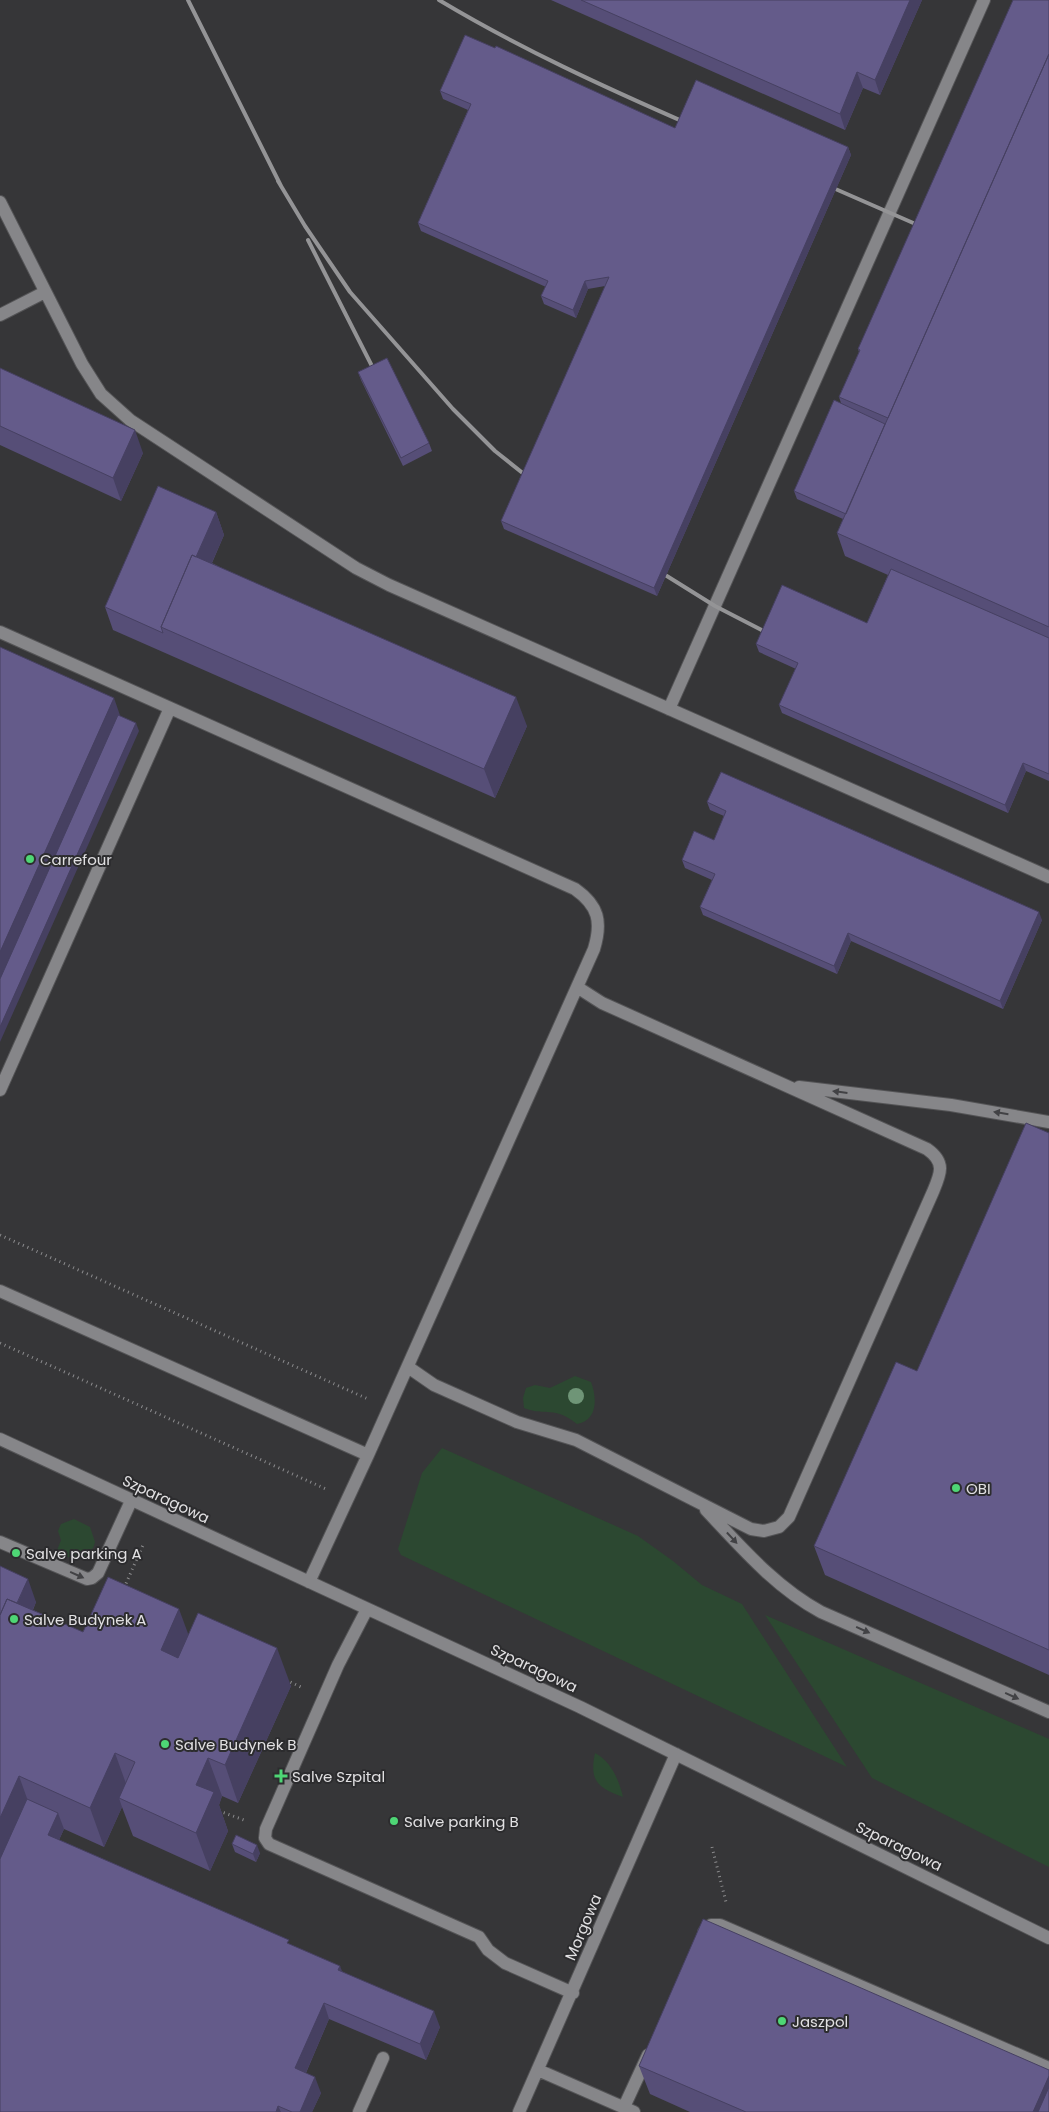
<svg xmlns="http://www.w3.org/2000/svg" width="1049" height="2112" font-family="Poppins,sans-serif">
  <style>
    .green { fill: #2c4831 }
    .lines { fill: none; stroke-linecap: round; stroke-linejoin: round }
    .minor-casing { stroke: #545456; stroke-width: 14 }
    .path { stroke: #8c8c8e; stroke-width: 3; stroke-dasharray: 1 4; stroke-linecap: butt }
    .minor { stroke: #868689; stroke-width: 12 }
    .rail { stroke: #949496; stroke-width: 4 }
    .tree { fill: #6f9577 }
    .wall { fill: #564e77 }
    .shaded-wall { fill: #464061 }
    .building { fill: #645b8a; stroke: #464061 }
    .oneway { fill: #424245 }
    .poi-dot { fill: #4ed675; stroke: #2c2c2e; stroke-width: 2 }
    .labels { text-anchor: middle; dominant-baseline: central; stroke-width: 4; stroke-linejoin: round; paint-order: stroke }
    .poi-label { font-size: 15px; fill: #e1e0e2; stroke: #2c2c2e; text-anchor: start }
    .street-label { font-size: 15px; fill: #e1e0e2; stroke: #2c2c2e }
  </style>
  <rect width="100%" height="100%" fill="#363638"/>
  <path class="green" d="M575,1376L591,1382C597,1398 598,1420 577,1424C553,1405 548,1417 524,1408L523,1398L526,1388L535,1385L550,1388Z
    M442,1448L638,1536L673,1561L702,1585L742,1604L847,1767L401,1555L398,1549L422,1473Z
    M74,1519L90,1527L95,1542C91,1562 69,1560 56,1553L61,1540L58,1531L61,1524Z
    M765,1615L1049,1739V1867L872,1778Z
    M595,1753C611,1761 619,1780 623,1797C598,1788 589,1781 595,1753Z"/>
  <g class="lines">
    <defs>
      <path id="minor" d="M0,202L82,364L101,394L130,420L356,568L389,585L1049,877
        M0,315L45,292
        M0,632L575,889C599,906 602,922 594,949L368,1455
        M669,709L984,0
        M799,1087L951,1105L1049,1122
        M0,1090L170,708
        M0,1291L368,1455L309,1582
        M408,1367L434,1385L517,1422L576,1440L751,1529L764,1531L779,1527L789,1517L932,1194C940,1175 947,1163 927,1149L602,1003L577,987
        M0,1439L580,1707L1049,1938
        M706,1510C741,1547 775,1587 821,1612L1049,1712
        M0,1542L87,1579L92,1578L98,1573L131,1501
        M367,1609L338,1665L266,1829L265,1838L269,1844L479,1937L488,1950L505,1963L573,1993
        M704,1932L711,1925H720L1049,2068
        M538,2070L634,2112
        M624,2107L648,2055
        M359,2112L383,2058
        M519,2112L676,1754"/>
    </defs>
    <use href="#minor" class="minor-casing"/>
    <path class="path" d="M0,1235L368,1399
      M0,1343L326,1489
      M124,1588L143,1545
      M286,1680L303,1688
      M219,1811L244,1820
      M712,1847L726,1902"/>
    <use href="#minor" class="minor"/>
    <path class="rail" d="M188,0L281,186
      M439,0C521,49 604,87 691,125
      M278,181L305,226L350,292L453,409L495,451L534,482
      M824,184L927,229
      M308,240L378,378
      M654,568L715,606L775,637"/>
  </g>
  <circle class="tree" cx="576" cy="1396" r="8"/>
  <path class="wall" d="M551,0H922L880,95L863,88L845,130Z
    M1049,0V781L1026,771L1008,813L782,713L779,705L796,669L759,652L756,644L867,623L888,575L845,556L837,533L843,519L797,499L794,491L841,403L839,397L859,352L858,349Z
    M440,91L675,128L848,147L851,155L657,596L504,529L501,521L605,286L588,289L576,318L544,304L541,296L546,287L421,231L418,223L468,110L443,99Z
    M0,368L143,453L121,501L0,445Z
    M358,372L429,443L432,451L403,466L361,380Z
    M216,512L224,535L212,563L527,726L495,798L113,630L105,607Z
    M707,802L1042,920L1003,1009L851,941L837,974L703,915L700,907L712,880L685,868L682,860L714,840L724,816L710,810Z
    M1049,1133V1675L825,1575L814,1546L917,1371Z
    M0,1566L36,1602L33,1610L83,1632L188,1635L291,1686L238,1803L222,1796L219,1805L228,1831L210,1871L133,1836L122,1807L104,1847L64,1829L59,1840L291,1945L343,1972L440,2027L426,2060L329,2019L306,2073L321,2093L312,2112H0Z
    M232,1844L260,1853L256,1862L235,1852Z
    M639,2066L1049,2112H690L650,2094Z"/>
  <path class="shaded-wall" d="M910,0H922L880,95L875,80Z
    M857,72L863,88L845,130L840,114Z
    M848,147L851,155L657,596L654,588Z
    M585,281L588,289L576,318L573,310Z
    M135,430L143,453L121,501L113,478Z
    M216,512L224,535L180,635L165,628Z
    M516,697L527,726L495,798L484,769Z
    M114,698L122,721L0,994V952Z
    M136,723L139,731L0,1042V1027Z
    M1023,763L1026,771L1008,813L1005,805Z
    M1039,912L1042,920L1003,1009L1000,1001Z
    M848,933L851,941L837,974L834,966Z
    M28,1579L36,1602L0,1685V1643Z
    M179,1609L193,1647L174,1688L161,1650Z
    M277,1648L291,1686L238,1803L225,1765Z
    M115,1753L129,1792L119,1798L122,1807L104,1847L90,1808Z
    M208,1758L222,1796L219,1805L228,1831L210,1871L196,1833V1785Z
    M19,1776L33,1815L0,1887V1818Z
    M58,1813L64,1829L54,1851L48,1835Z
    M257,1845L260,1853L256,1862L253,1854Z
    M340,1966L346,1981L338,1970Z
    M324,2003L329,2019L301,2084L295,2068Z
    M434,2011L440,2027L426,2060L420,2044Z
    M1049,2076V2112H1033Z
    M315,2077L321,2093L312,2112H300Z
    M278,2106L281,2112H276Z"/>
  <path class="building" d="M581,0H910L875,80L857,72L840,114Z
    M1013,0H1049V54L888,418L839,397L860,350L858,349Z
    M465,35L495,48L496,46L675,128L696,80L848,147L654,588L501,521L609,277L585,281L573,310L541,296L548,281L418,223L471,104L440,91Z
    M1049,54V627L837,533Z
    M387,358L429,443L401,458L358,372Z
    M0,368L135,430L113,478L0,426Z
    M834,400L885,424L846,514L794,491Z
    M158,486L216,512L196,557L192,555L161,627L163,633L105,607Z
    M192,555L516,697L484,769L161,627Z
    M891,569L1049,638V774L1023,763L1005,805L779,705L798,663L756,644L782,585L867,623Z
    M0,647L114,698L0,952Z
    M118,715L136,723L0,1027V979Z
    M721,772L1039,912L1000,1001L848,933L834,966L700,907L715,874L682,860L694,831L714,840L726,811L707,802Z
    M1026,1123L1049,1133V1650L814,1546L896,1362L917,1371Z
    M0,1566L28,1579L17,1603L7,1599L0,1615Z
    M108,1577L179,1609L161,1650L178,1658L198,1613L277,1648L225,1765L208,1758L196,1785L214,1792L196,1833L119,1798L135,1762L115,1753L90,1808L19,1776L0,1818V1615L7,1599L83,1632Z
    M27,1799L58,1813L48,1835L289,1940L287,1943L340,1966L338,1970L434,2011L420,2044L324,2003L295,2068L315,2077L300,2112H292L278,2106L276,2112H0V1859Z
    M236,1835L257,1845L253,1854L232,1844Z
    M703,1919L1049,2070V2076L1033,2112H746L639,2066Z
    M1049,2087V2112H1038Z"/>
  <defs><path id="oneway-solid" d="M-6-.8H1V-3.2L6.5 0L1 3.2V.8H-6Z" transform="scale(1.25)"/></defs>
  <g class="oneway">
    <use href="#oneway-solid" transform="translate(840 1092) rotate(-173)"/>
    <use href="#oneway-solid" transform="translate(1001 1113) rotate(-171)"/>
    <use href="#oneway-solid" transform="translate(732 1538) rotate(47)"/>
    <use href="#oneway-solid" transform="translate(77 1575) rotate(24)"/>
    <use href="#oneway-solid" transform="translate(863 1630) rotate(24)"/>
    <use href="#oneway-solid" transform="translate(1012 1696) rotate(24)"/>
  </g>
  <g class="poi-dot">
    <circle cx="30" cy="859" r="5"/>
    <circle cx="956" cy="1488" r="5"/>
    <circle cx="16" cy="1553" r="5"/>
    <circle cx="14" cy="1619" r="5"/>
    <circle cx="165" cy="1744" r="5"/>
    <path d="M278.5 1768.5h5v5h5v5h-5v5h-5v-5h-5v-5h5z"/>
    <circle cx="394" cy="1821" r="5"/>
    <circle cx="782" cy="2021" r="5"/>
  </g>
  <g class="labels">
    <g class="poi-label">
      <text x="40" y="859">Carrefour</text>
      <text x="966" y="1488">OBI</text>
      <text x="26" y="1553">Salve parking A</text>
      <text x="24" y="1619">Salve Budynek A</text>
      <text x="175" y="1744">Salve Budynek B</text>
      <text x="292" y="1776">Salve Szpital</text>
      <text x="404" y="1821">Salve parking B</text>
      <text x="792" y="2021">Jaszpol</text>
    </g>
    <g class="street-label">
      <text transform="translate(166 1499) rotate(25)">Szparagowa</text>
      <text transform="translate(534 1668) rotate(25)">Szparagowa</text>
      <text transform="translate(899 1846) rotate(26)">Szparagowa</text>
      <text transform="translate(583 1927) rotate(-67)">Morgowa</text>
    </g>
  </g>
</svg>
